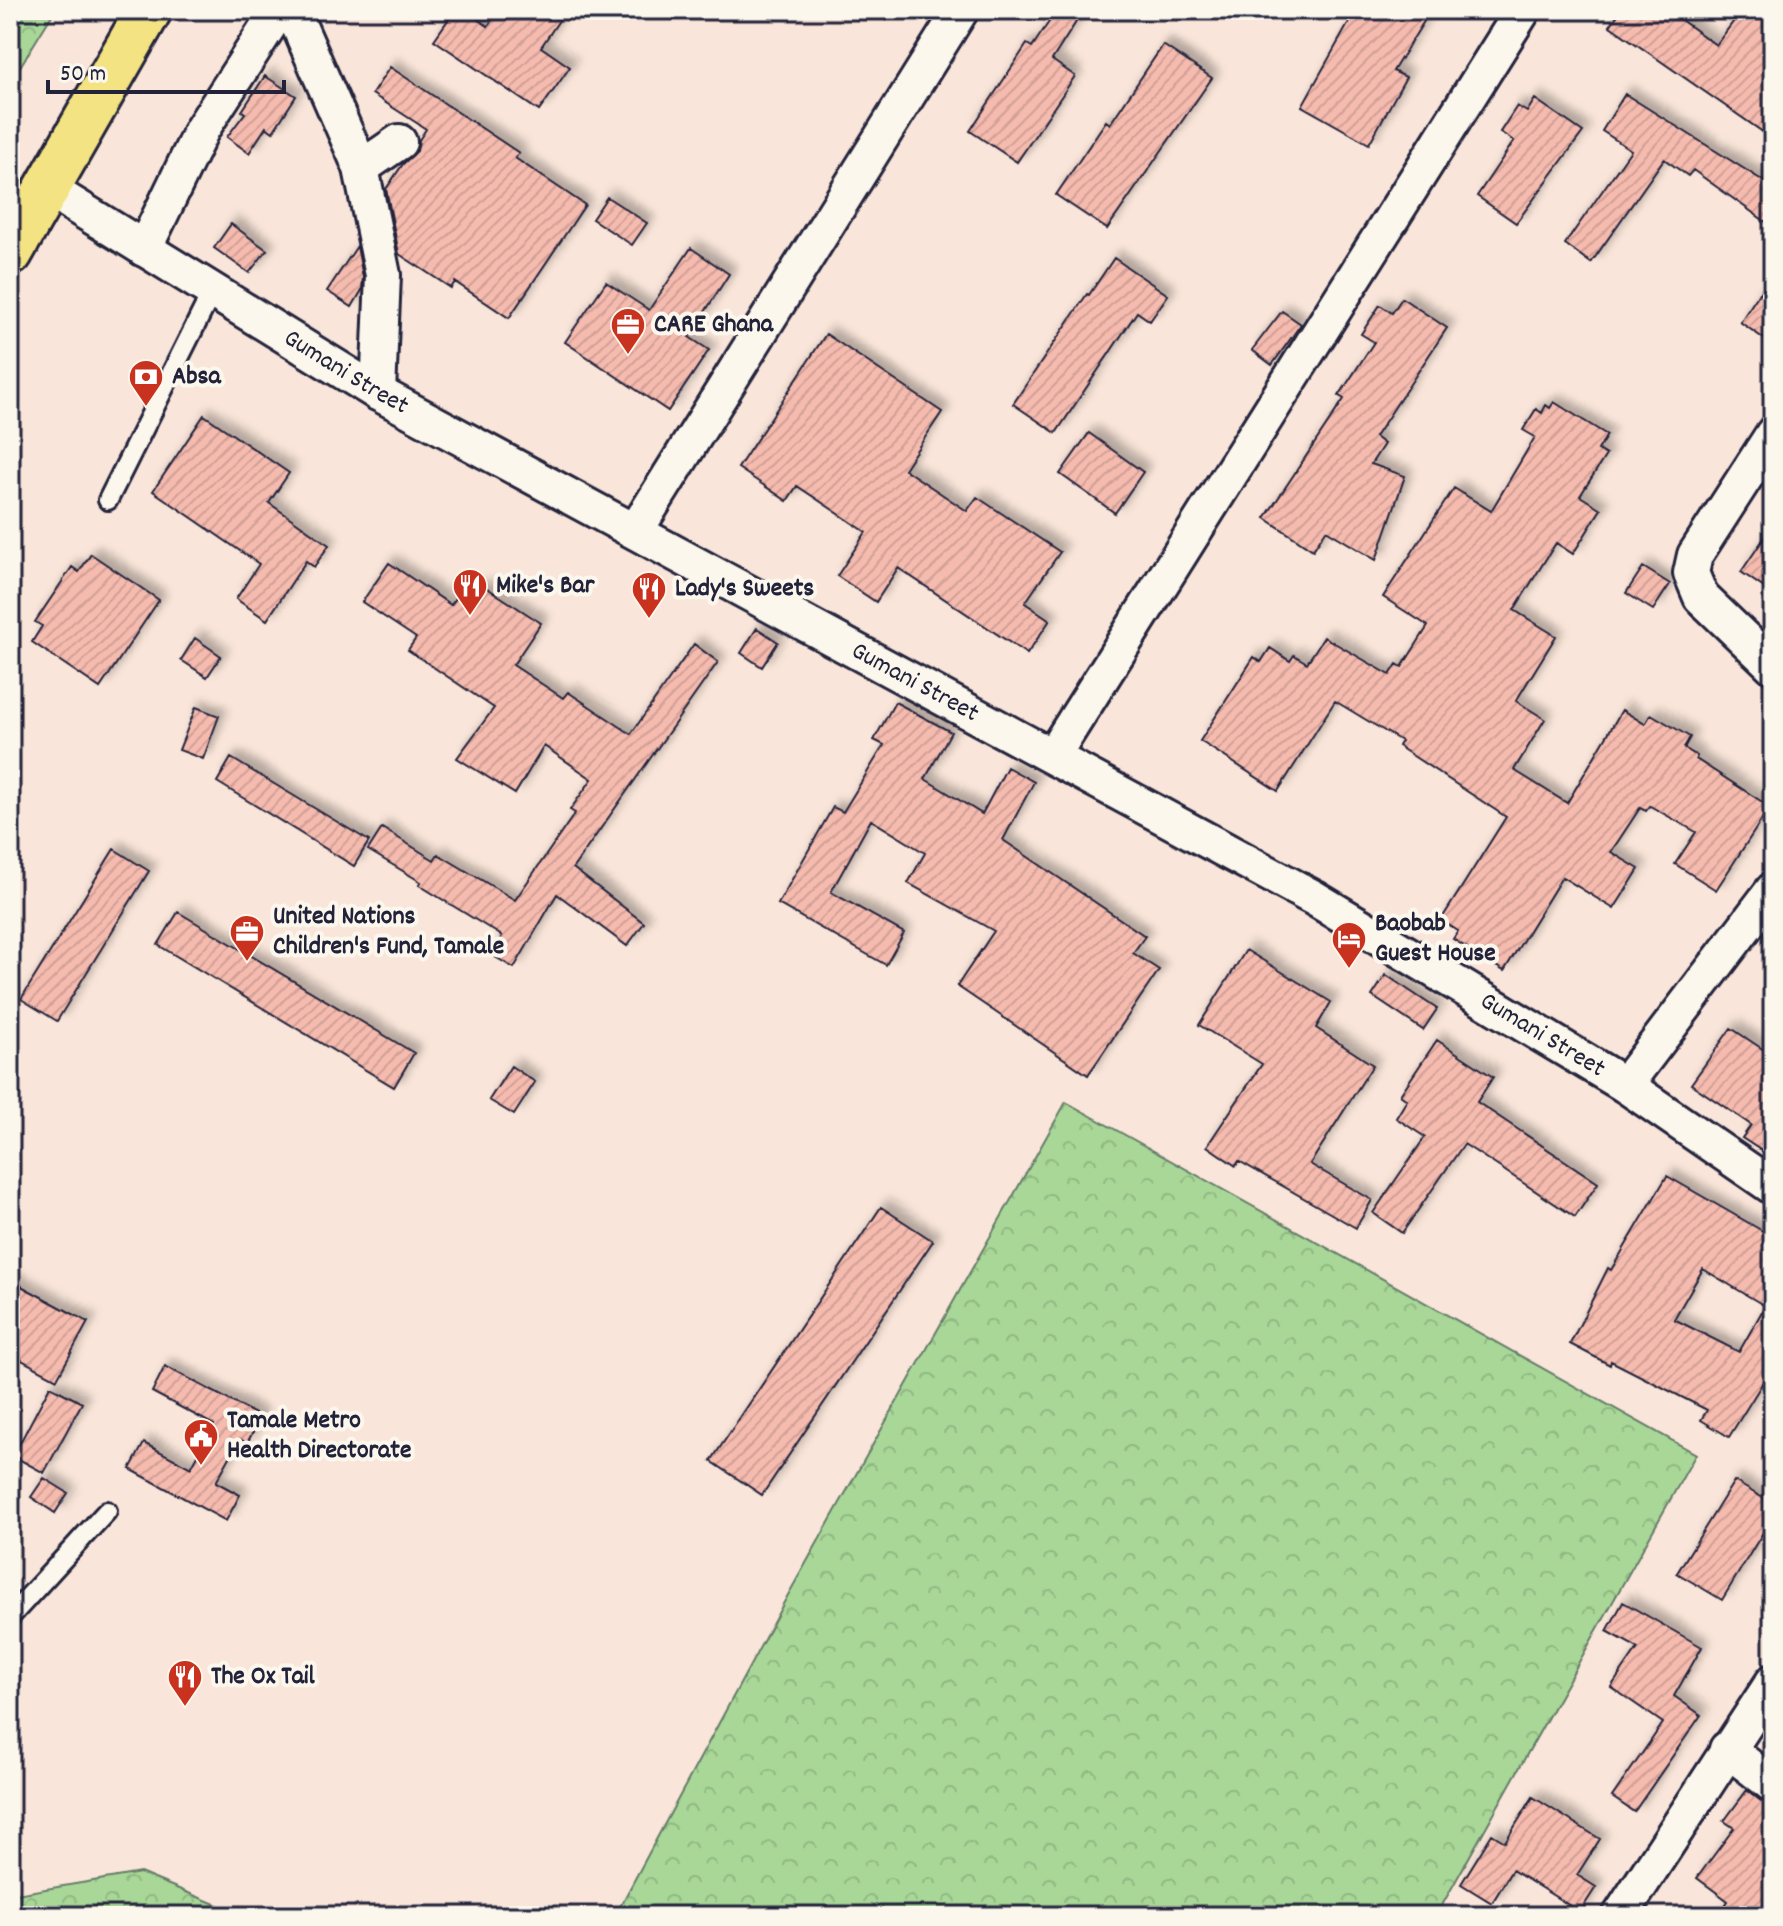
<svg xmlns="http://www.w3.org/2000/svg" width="1783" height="1926" font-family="Dekko,sans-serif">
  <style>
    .forest { fill: url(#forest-crowns); stroke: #657c69; stroke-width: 2 }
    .building { fill: url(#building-hatch); stroke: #22223b; stroke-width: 2; fill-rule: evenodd; filter: url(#shadow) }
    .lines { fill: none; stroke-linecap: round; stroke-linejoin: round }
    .service-casing { stroke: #22223b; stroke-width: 24 }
    .minor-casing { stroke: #22223b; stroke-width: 40 }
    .trunk-casing { stroke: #22223b; stroke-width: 50 }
    .service { stroke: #fbf7ec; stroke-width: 18 }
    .minor { stroke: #fbf7ec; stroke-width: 34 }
    .trunk { stroke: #f4e382; stroke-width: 44 }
    .labels { text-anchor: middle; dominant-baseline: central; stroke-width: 8; stroke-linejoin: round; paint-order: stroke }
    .poi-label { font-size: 26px; font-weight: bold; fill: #22223b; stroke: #fbf7ec; text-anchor: start }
    .street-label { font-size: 26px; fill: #22223b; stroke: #fbf7ec }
  </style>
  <defs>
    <pattern id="forest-crowns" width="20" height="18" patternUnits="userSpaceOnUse" patternTransform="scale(2)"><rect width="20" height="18" fill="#a8d797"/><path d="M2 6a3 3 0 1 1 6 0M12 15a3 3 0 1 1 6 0" fill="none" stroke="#90b883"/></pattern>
    <pattern id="building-hatch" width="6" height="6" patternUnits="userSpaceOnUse" patternTransform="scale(2)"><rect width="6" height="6" fill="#f5bbae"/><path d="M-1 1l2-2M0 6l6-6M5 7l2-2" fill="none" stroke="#d2a097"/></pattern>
    <filter id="shadow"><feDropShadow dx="7" dy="-7" stdDeviation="4" flood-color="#0004"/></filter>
  </defs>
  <rect width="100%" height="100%" fill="#f9e5d9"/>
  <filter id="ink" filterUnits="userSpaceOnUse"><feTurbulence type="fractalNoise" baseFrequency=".0125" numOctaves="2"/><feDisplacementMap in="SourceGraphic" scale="16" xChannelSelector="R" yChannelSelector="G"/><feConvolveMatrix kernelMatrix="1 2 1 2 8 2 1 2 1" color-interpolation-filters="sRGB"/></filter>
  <g filter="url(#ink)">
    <path class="forest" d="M10,10H55L10,83Z
      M1066,1102L1696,1454L1436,1916H615L788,1595Z
      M140,1873L244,1916H10V1895Z"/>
    <path class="building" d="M455,10H464L488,26L499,10H566L541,47L570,67L539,111L434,40Z
      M1057,10L1076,22L1052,60L1075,76L1017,162L970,131L1027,44L1032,47Z
      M1356,10H1431L1393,71L1406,77L1369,144L1302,106Z
      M1621,10H1667L1716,45L1742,10H1773V139L1610,26Z
      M1163,45L1212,78L1107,229L1056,195L1106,121L1110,124Z
      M390,67L519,153L515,158L585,205L509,318L455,282L451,288L399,254L386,189L403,164L417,151L419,140L426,129L372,94Z
      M265,76L296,96L273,132L266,127L249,153L227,137L245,113L242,111Z
      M1625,94L1773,187V227L1693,170L1688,176L1664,159L1591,263L1565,244L1631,150L1602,131Z
      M1535,99L1583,132L1516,223L1477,196L1514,141L1500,132L1517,106L1527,112Z
      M607,197L647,223L632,245L592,219Z
      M231,224L267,250L249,273L214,248Z
      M357,246L363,277L362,290L352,307L327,291Z
      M691,248L729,274L689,337L709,350L668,411L565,342L606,282L649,310Z
      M1114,258L1168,295L1150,321L1137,312L1056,433L1013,404L1087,294L1089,295Z
      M1773,273V345L1740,322Z
      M1402,298L1447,328L1375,437L1384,444L1371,464L1405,476L1376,560L1326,530L1313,550L1265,518L1344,399L1339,396L1374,342L1361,334L1380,305L1392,313Z
      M1282,311L1301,324L1272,365L1252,350Z
      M826,334L942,412L904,469L967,511L977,497L1060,552L1025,603L1050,620L1027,654L898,568L876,602L837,576L866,532L797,486L787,501L738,468Z
      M1554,402L1607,435L1598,450L1606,455L1580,496L1601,509L1573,554L1556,543L1514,610L1556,636L1516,701L1545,719L1514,770L1567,803L1622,710L1645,724L1651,714L1690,737L1684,748L1697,756L1696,759L1770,807L1716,890L1675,864L1696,832L1650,806L1646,811L1640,808L1611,852L1639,869L1614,909L1562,877L1504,971L1453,939L1458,931L1441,920L1506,817L1398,746L1401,741L1335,701L1278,791L1200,741L1254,657L1261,662L1270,648L1290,661L1294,655L1307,663L1324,637L1390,675L1397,664L1402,667L1428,626L1383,597L1454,488L1491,511L1535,437L1523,430L1536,409L1542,413L1546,405L1550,408Z
      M204,415L289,473L269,503L329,545L314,567L306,561L267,620L236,599L259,564L153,491Z
      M1089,433L1143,472L1115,513L1060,474Z
      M1773,525V594L1741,572Z
      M91,554L159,600L100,688L32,642L42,626L35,622L72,567L79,572Z
      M389,563L451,605L460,592L487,588L541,623L513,665L563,698L568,692L631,734L694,644L718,662L573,868L644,923L627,946L557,894L514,968L490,954L502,936L419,885L421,882L368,850L382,828L434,860L438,854L515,900L575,813L570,810L592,779L544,746L515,794L457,758L494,708L408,650L416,638L362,602Z
      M1643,567L1670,584L1653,610L1626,593Z
      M757,628L778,642L762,667L741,653Z
      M195,638L221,656L207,677L181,660Z
      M895,702L951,732L925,779L982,814L1007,767L1034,782L1003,840L1145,936L1133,953L1159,970L1088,1075L957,986L994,931L908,883L925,853L871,820L831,892L904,933L886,965L778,904L833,807L843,812L884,745L874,740Z
      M196,707L219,716L203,759L179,750Z
      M231,758L369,841L354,866L217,782Z
      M114,849L149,871L57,1021L21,999Z
      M178,912L414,1053L394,1087L158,945Z
      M1246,950L1331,1002L1316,1028L1373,1065L1310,1164L1372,1200L1356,1228L1239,1161L1236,1166L1207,1146L1262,1064L1199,1025Z
      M1386,975L1437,1009L1423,1030L1372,996Z
      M1731,1028L1773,1056V1140L1770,1138L1762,1151L1742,1138L1751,1125L1691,1084Z
      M1437,1040L1493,1077L1477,1102L1598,1183L1575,1217L1464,1144L1402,1233L1373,1213L1425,1137L1396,1118L1407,1100L1400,1095Z
      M511,1066L535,1082L514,1115L489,1100Z
      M1667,1176L1773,1237V1366L1729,1437L1701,1420L1707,1410L1611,1361L1610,1365L1570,1344L1608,1268L1611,1270ZM1703,1269L1765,1306L1739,1352L1674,1319Z
      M881,1207L933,1241L762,1495L711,1461Z
      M10,1280L88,1322L57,1379L10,1354Z
      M165,1366L261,1417L247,1443L240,1439L216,1482L240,1495L226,1521L130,1469L144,1443L191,1468L214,1425L152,1392Z
      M50,1386L82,1403L44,1473L13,1456Z
      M44,1478L68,1493L55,1513L31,1497Z
      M1734,1481L1773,1504V1516L1722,1600L1677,1573Z
      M1623,1602L1702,1647L1674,1696L1701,1715L1634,1812L1612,1797L1663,1723L1611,1687L1638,1648L1607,1631Z
      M1747,1790L1761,1801L1773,1805V1916H1718L1728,1901L1697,1878L1734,1828L1724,1821Z
      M1533,1797L1600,1839L1577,1875L1596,1887L1580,1912L1512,1870L1492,1903L1461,1884L1492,1834L1505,1842Z"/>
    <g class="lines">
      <defs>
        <path id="service" d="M108,500L213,290
          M10,1617L107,1511"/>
        <g id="minor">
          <path d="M292,10L361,168L383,275L378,393"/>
          <path d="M361,168L399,142"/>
          <path id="s1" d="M48,189L378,393L1314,898L1625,1085L1773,1187"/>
          <path d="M144,249L202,129L279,10"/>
          <path d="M1773,434L1695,555L1691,573L1701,597L1773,666"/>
          <path d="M636,530L961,10"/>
          <path d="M1053,755L1523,10"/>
          <path d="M1625,1085L1773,890"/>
          <path d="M1727,1749L1773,1785"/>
          <path d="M1620,1916L1773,1682"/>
        </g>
        <path id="trunk" d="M10,253L149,10"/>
      </defs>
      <use href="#service" class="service-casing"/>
      <use href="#minor" class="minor-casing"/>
      <use href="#trunk" class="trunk-casing"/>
      <use href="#service" class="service"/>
      <use href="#minor" class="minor"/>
      <use href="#trunk" class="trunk"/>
    </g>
  </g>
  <defs>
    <symbol id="office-pin" viewBox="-11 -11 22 30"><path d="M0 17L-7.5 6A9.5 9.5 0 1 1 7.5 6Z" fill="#c8321e" stroke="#fbf7ec"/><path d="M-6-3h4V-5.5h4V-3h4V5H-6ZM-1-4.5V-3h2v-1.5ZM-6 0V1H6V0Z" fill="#fff"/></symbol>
    <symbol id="bank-pin" viewBox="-11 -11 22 30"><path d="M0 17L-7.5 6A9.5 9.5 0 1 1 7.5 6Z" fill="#c8321e" stroke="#fbf7ec"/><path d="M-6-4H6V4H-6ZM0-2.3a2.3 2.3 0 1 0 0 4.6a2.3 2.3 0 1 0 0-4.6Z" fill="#fff"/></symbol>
    <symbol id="restaurant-pin" viewBox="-11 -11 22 30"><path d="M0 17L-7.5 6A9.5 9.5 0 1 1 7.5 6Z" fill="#c8321e" stroke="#fbf7ec"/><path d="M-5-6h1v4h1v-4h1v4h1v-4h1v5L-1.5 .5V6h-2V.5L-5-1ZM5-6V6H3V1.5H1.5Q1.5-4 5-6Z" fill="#fff"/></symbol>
    <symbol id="hotel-pin" viewBox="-11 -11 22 30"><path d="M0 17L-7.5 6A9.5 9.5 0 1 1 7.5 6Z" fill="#c8321e" stroke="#fbf7ec"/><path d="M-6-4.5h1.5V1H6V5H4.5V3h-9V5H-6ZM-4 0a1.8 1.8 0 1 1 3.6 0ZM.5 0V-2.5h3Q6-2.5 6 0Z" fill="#fff"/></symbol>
    <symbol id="civic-pin" viewBox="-11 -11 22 30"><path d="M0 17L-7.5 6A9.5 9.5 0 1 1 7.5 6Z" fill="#c8321e" stroke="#fbf7ec"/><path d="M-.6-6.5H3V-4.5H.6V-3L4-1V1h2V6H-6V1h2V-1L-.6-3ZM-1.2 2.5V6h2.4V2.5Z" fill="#fff"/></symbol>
  </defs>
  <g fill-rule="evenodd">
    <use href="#office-pin" x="608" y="305" width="40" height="54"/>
    <use href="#bank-pin" x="126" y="357" width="40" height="54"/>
    <use href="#restaurant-pin" x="450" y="566" width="40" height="54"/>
    <use href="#restaurant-pin" x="629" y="569" width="40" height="54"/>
    <use href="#office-pin" x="227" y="912" width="40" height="54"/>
    <use href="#hotel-pin" x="1329" y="919" width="40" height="54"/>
    <use href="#civic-pin" x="181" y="1416" width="40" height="54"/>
    <use href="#restaurant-pin" x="165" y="1657" width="40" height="54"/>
  </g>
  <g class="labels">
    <g class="poi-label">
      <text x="654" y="325">CARE Ghana</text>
      <text x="172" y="377">Absa</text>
      <text x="496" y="586">Mike's Bar</text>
      <text x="675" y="589">Lady's Sweets</text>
      <text x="273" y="917">United Nations<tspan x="273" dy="30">Children's Fund, Tamale</tspan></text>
      <text x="1375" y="924">Baobab<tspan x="1375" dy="30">Guest House</tspan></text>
      <text x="227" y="1421">Tamale Metro<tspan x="227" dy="30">Health Directorate</tspan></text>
      <text x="211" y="1677">The Ox Tail</text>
    </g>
    <g class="street-label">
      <text stroke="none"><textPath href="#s1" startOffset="350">Gumani Street</textPath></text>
      <text stroke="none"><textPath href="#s1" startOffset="998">Gumani Street</textPath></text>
      <text stroke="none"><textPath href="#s1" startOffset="1718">Gumani Street</textPath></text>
    </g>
  </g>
  <rect width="1783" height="1926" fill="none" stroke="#fbf7ec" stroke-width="40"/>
  <rect x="20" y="20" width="1743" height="1886" fill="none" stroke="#22223b" stroke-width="3" filter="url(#ink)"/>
  <path d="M48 80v12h236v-12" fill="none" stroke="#22223b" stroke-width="4"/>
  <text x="60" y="80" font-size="24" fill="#22223b" stroke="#fbf7ec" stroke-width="6" paint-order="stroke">50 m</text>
</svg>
